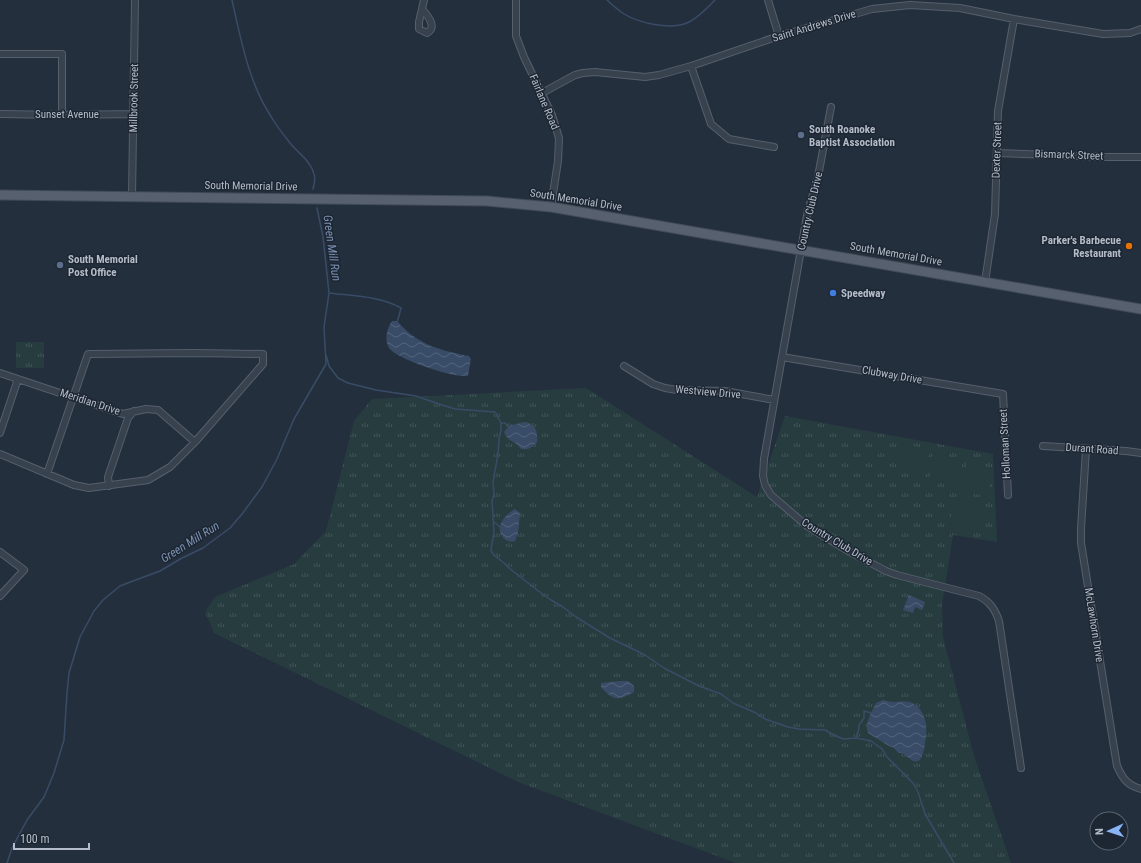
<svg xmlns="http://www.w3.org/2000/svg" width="1141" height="863" font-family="'Roboto Condensed',sans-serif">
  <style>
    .grass { fill: url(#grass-tufts) }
    .garden { fill: #263c3f }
    .water { fill: url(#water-waves) }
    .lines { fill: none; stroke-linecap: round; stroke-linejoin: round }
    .stream { stroke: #394c67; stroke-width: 1.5 }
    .street-casing { stroke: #565f6c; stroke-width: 8 }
    .primary-casing { stroke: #414a57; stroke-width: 11 }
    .street { stroke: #38414e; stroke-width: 6 }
    .primary { stroke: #56606e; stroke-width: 9 }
    .service-dot { fill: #5c6f8a; stroke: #1d2633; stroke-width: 1.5 }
    .food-dot { fill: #e8710a; stroke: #1d2633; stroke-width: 1.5 }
    .shop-dot { fill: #3f7fe0; stroke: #1d2633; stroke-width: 1.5 }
    .labels { text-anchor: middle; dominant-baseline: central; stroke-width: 3; stroke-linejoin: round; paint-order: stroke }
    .street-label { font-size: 11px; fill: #b4bcc9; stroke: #1d2633 }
    .poi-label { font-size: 11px; font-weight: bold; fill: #b4bcc9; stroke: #1d2633; text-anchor: start }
    .water-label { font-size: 12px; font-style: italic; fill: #7c92b1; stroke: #1d2633 }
  </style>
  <defs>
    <pattern id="grass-tufts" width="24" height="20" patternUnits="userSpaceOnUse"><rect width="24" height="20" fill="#263c3f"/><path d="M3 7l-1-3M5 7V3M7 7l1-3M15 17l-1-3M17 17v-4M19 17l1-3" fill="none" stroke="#435659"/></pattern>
    <pattern id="water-waves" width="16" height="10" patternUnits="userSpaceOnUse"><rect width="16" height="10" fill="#394c67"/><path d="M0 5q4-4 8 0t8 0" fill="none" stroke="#53647b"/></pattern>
  </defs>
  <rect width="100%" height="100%" fill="#242f3e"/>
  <path class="grass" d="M16,342H44V368H16Z
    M586,388L757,497L785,416L993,454L997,542L953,535L942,604L943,637L974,756L1011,863H736L518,782L214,633L205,612L215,597L294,564L326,531L354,421L372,399Z"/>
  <path class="garden" d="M903,443L930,451L923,475L896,467Z
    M936,453L963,461L956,486L929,478Z
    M967,463L994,470L986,497L960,489Z
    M956,498L983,506L976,532L949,524Z"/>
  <path class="water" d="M392,321H397C418,345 439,350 469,356L471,359L468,376C464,376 459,376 455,375C442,373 397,359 389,348C384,340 387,328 392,321Z
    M524,422C536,423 538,433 537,442C533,447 526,452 520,448C518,446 517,444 515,443C510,440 507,439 504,432L509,426Z
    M515,509L520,513L518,533L515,541C506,544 498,535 500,526C502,519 509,512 515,509Z
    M909,595L925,602L922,610L915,607L913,613L903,610Z
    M620,681H628L634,686V692C619,701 613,701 601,687V683Z
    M883,700C887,701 891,702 895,702C902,701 909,700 916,705C921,709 925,717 926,724C927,730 925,759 918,761C912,763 909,757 905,755C903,753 901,753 899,753C895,750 894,747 889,746L868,733C864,724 872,711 876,703Z"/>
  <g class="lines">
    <path class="stream" d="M232,0C241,40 249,84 272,118C277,127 284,135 290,143C298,153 311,161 314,174C316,179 314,184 313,189
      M607,0C611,4 616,8 621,12C637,23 671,31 689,22C699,17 707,8 715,0
      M329,293C353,296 380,296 401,308L399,316L397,322
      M326,355L329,366L338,378L348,383L376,390L416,396L439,404L455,409L495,412L501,423V430L499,439L498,454L493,482L494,494L492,501L494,533L491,549V551L494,555L504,563L509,568L537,590L551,600L563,607L576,617L610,638L645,655L664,668L699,686L721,694L733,703L756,713L765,719L788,727L799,729L825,730L832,734L843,739L856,738L871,741L882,749L887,757L913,783L918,792L925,814L954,863
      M501,423H505L510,427
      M494,522L500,527
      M856,738L859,729V725L864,718V711L871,713
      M7,863L12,848L27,820L44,797L54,773L64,740L67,693L69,673L80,637L94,611L103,600L120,586L133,581L160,571L182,558L203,548L230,528L242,514L262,487L277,459L294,419L326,364L324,327L329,293L323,237L317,208"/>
    <defs>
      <path id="street" d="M516,0V36L524,57L552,115L559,138L558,161L551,207
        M768,0L779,36
        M422,9C427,15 438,27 427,33L419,29V22L424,0
        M0,54H62V115
        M691,66L711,124L729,139L774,147
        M542,93L575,75L583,73L595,72L645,77L659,75L691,66L779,36L872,9L910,5L960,8L1014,19L1103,34L1130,33L1141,29
        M831,107L817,182L808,210L764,459L763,476L765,485L771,495L807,526L850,552L886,571L897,575L979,596C990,602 995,609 999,621L1021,768
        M0,114L62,115L134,114
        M997,153L1106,157H1141
        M132,197L135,0
        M985,282L995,214L998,111L1014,19
        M782,357L1003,394L1008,495
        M624,366L653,384L665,388L677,390L725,391L774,400
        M0,373L123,414L146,409L158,410L195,442
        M0,433L18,379
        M1043,446L1126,451L1141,453
        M1086,449L1081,528V543L1117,766C1123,779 1127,785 1141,789
        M0,454L74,485L89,488L148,480L170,467L195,442L263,364V354L194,353L88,354L47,474
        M109,486L108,477L128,418L134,411
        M0,552L24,570L0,596"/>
      <path id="primary" d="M0,195L487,201L551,207L1141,309"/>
    </defs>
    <use href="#street" class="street-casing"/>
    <use href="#primary" class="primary-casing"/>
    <use href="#street" class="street"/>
    <use href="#primary" class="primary"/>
  </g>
  <g class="service-dot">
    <circle cx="801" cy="135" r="4"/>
    <circle cx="60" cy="265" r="4"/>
  </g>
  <circle class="food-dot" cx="1129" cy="246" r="4"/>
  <circle class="shop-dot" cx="833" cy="293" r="4"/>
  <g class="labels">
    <g class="street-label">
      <text transform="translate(814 26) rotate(-17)">Saint Andrews Drive</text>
      <text transform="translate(134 98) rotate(-89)">Millbrook Street</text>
      <text transform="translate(544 102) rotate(67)">Fairlane Road</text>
      <text x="67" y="114">Sunset Avenue</text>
      <text transform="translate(997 150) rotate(-88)">Dexter Street</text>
      <text transform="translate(1069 155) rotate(2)">Bismarck Street</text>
      <text transform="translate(251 186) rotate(1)">South Memorial Drive</text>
      <text transform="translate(576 200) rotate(9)">South Memorial Drive</text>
      <text transform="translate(810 211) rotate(-77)">Country Club Drive</text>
      <text transform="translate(896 254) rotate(10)">South Memorial Drive</text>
      <text transform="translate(892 375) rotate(10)">Clubway Drive</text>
      <text transform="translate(708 392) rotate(5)">Westview Drive</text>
      <text transform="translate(90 402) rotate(18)">Meridian Drive</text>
      <text transform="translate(1005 444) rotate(-93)">Holloman Street</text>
      <text transform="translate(1092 449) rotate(4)">Durant Road</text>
      <text transform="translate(837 542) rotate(31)">Country Club Drive</text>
      <text transform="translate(1094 625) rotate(81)">McLawhorn Drive</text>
    </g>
    <g class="poi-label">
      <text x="809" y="129">South Roanoke<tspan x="809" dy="13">Baptist Association</tspan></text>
      <text x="1121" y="240" text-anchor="end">Parker's Barbecue<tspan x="1121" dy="13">Restaurant</tspan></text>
      <text x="68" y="259">South Memorial<tspan x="68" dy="13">Post Office</tspan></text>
      <text x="841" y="293">Speedway</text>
    </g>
    <g class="water-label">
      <text transform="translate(332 248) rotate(82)">Green Mill Run</text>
      <text transform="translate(190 542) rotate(-32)">Green Mill Run</text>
    </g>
  </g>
  <g transform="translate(1109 831) rotate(267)"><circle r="19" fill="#1d2633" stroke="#59626f"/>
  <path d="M0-3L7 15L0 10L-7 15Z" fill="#8ab4f8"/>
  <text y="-6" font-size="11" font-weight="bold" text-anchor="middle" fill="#b4bcc9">N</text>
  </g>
  <path d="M14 843v6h75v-6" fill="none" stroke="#b4bcc9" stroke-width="2"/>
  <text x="20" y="843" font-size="12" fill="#b4bcc9" stroke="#1d2633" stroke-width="3" paint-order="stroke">100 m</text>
</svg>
